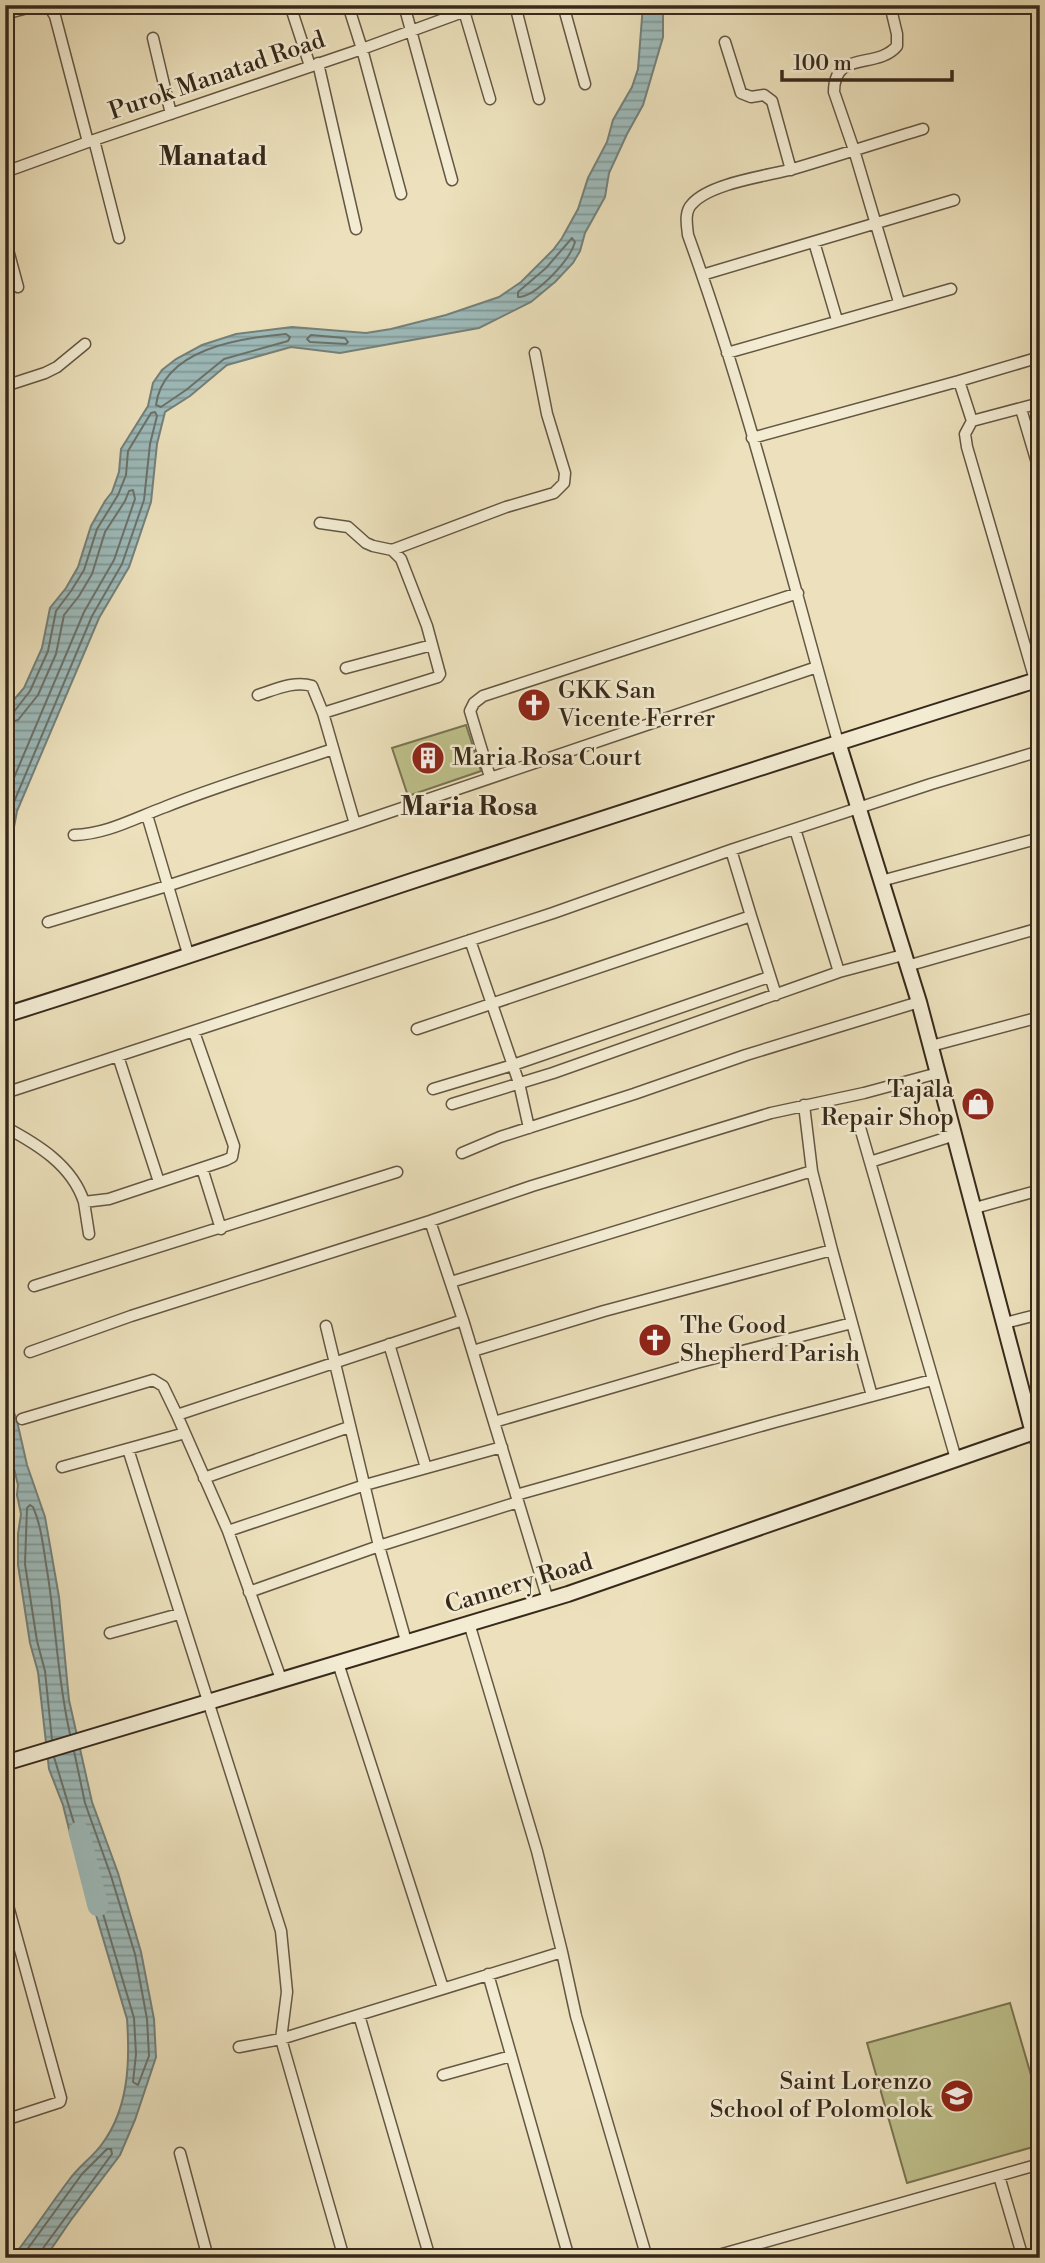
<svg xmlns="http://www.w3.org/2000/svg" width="1045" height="2263" font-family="'Libre Bodoni',serif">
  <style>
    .park { fill: #bec18c; stroke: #7a7554; stroke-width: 2 }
    .water { fill: url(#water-rules); stroke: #74817b; stroke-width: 2 }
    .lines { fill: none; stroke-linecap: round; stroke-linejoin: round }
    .shore { stroke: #6a726b; stroke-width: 2 }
    .river { stroke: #9dbbbb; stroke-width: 21 }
    .street-casing { stroke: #645743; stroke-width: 13 }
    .secondary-casing { stroke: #37291b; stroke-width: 18 }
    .street { stroke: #f3ecd3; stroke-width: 10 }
    .secondary { stroke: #f3ecd3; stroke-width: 14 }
    .labels { text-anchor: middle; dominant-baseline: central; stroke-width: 5; stroke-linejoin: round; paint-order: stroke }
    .street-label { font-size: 24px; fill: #37291b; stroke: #f3ecd3 }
    .poi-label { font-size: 24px; fill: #37291b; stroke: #f3ecd3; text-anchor: start }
    .neighbourhood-label { font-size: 26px; font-weight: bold; fill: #37291b; stroke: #f3ecd3 }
  </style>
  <defs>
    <pattern id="water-rules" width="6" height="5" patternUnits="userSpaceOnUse" patternTransform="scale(1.75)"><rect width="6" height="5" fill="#9dbbbb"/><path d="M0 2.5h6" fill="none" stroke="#819897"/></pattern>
  </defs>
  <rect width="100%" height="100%" fill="#ece1bc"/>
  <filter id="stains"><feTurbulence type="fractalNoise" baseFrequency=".00286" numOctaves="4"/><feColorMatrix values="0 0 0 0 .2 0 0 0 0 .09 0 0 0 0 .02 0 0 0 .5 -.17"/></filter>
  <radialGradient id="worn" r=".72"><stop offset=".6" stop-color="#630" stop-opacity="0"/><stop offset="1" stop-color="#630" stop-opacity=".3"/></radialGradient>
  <path class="park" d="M466,725L481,771L408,796L392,748Z
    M1010,2003L1040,2106V2145L907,2183L867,2043Z"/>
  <path class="water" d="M643,5H663V37L643,105L627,134L609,173L605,197L585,233L580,251L573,263L555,282L531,302L479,328L340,353L291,347L227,365L190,396L165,412L157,444L151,502L129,567L99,618L17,811L8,859L5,865V715L11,703L24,688L42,648L50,608L66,588L78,567L91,526L105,501L112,492L119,472L121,449L148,406L153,383L162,370L176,359L202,345L236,334L292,327L366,333L391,329L446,315L499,297L521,282L553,250L562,238L578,209L588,178L607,142L613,120L632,87L638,69Z
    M5,1387L17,1421L27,1465L45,1517L59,1597L69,1700L92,1802L118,1873L141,1952L154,2019L156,2057L135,2120L120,2155L71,2220L45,2258H12C32,2233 50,2205 69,2180C79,2166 93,2157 102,2144C129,2108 130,2061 127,2019L94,1908L91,1882L84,1856L71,1837L63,1805L49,1769L38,1672L30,1643L18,1565V1534L21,1514L17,1495L18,1485L5,1432Z"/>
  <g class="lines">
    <path class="shore" d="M572,238L575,242C570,260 536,297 518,297V292L546,268Z
      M286,334L290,337L288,341L224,359L186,390L161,407L156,405C163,349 240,338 286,334Z
      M311,335L345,338L348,342L346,344L310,342L307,339Z
      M5,715L13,713L30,691L48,651L56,611L71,591L84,570L97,529L118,495L126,475L128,451L151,413L155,412L157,416L150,444L144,500L122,564L92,616L11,809L5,837
      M5,724L18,720L38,695L56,654L64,615L79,596L92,574L105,532L125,501L129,491L133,490L135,499L114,560L84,612L5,799
      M52,1740L45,1671L37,1641L25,1564L27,1508L30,1505L33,1507C41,1525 43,1545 46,1564C56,1621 57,1678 70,1734
      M54,1757L77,1833L90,1854L98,1881L101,1907L134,2018L136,2054L133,2082L138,2085L149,2056L147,2019L135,1954L111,1876L85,1803L74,1751
      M21,2258L82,2174L107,2149H111L112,2154L41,2251L40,2258"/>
    <path class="river" d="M79,1832L98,1906"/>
    <defs>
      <path id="street" d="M48,5L55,16L88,142
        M290,5L310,66
        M348,5L362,49L401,194
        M404,5L452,180
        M515,5L539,99
        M563,5L585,84
        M890,5L897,34V46C877,70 834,49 834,92L854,150L899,302
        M464,11L490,99
        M5,14L38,5
        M153,38L171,114
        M725,42L741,93L751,97L764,95L772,101L791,170
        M318,63L356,229
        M94,140L119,238
        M5,172L88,142L362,49L482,5
        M5,239L18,287
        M814,242L837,320
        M702,275L954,200
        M727,353L951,289
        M959,381L1040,357
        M5,386L45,373L57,367L85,344
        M1021,409L1040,473
        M752,438L959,381L972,421
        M320,523L348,527L366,543L373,546L392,550L401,559L427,626L440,674L438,677L323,713
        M392,550L506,507L554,493L564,483L565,473L547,414L535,353
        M346,668L432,645
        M1035,680L967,447L965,434L972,421L1040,403
        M258,695C274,690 295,680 312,686L323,713L355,824
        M838,742C790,573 748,401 688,235C687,225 684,212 692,204C710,183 767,176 793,169C837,156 880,142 923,129
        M490,777L470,711L474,703L483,696L798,593
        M147,815L189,957
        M795,829L839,972
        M74,835C107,834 135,818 165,807C220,785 278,768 333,749
        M881,881L1040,838
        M751,916L776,995
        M48,922L167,886L355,824L817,667
        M470,940L519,1083L529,1128
        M907,966L1040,928
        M417,1029L751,916L731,850
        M931,1046L1040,1017
        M118,1056L159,1182
        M433,1089L513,1065L769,977
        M5,1093L553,913L731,850L931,784L1040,751
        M452,1104L553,1073L839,972L903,955
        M859,1124L956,1459
        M5,1127C37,1144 72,1165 84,1202L109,1199L226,1160L232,1157L234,1146L194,1032
        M462,1153L500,1137L634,1094L746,1055L919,1002
        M870,1162L955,1135
        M202,1168L221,1229
        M84,1202L89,1234
        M975,1208L1040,1190
        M430,1221L463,1320L548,1600
        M832,1250L872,1396
        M5,1256L8,1266
        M451,1282L812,1171
        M34,1286L397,1172
        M1005,1323L1040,1314
        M326,1326L379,1546L406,1641
        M389,1344L426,1468
        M473,1351L604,1311L832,1250L812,1171L804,1105
        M30,1352L131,1316L430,1221L532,1186L771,1113L864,1093L938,1073
        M22,1419L153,1380L163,1386L177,1415
        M494,1422L696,1363L852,1323
        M1033,1433L1040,1455
        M128,1449L281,1931L287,1992L281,2039L344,2258
        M62,1467L185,1433
        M204,1478L349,1427
        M516,1495L775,1422L932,1380
        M228,1531L365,1485L502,1447
        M249,1592L379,1546L518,1502
        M110,1633L179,1614
        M338,1663L443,1988
        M281,1679L228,1531L177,1415L463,1320
        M5,1895L61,2098L60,2102L5,2120
        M562,1952L576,2016L647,2258
        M488,1974L569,2258
        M359,2015L430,2258
        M239,2047L281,2039L562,1952L537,1851L469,1623
        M443,2075L511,2056
        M180,2153L208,2258
        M999,2176L1023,2258
        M5,2193V2194
        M708,2258L1040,2164"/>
      <path id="secondary" d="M838,742L919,1002L1033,1433
        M5,1015C143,972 279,925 415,880C623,812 831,744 1040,679
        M5,1763L568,1594L1040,1430"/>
    </defs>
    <use href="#street" class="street-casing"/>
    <use href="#secondary" class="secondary-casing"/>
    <use href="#street" class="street"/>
    <use href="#secondary" class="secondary"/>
  </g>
  <defs>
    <symbol id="church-disc" viewBox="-11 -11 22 22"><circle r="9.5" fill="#8f2418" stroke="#f3ecd3"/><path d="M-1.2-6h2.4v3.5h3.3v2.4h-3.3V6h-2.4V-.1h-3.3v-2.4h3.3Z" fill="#fff"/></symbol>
    <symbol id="building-disc" viewBox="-11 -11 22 22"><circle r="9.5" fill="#8f2418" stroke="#f3ecd3"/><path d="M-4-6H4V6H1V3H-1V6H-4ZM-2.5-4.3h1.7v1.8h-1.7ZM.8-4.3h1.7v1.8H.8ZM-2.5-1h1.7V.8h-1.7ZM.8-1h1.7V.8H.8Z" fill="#fff"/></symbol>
    <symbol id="shop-disc" viewBox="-11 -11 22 22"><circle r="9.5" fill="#8f2418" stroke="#f3ecd3"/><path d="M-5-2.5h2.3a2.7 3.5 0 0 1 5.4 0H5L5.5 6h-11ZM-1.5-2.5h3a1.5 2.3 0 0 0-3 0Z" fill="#fff"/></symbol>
    <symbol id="school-disc" viewBox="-11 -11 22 22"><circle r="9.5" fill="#8f2418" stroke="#f3ecd3"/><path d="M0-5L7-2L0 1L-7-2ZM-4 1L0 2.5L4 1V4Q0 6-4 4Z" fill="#fff"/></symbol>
  </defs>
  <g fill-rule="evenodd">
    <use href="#church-disc" x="515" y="686" width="38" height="38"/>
    <use href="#building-disc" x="409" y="739" width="38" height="38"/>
    <use href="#shop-disc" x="959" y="1085" width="38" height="38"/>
    <use href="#church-disc" x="636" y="1321" width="38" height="38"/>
    <use href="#school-disc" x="938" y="2077" width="38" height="38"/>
  </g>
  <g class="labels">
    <g class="street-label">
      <text transform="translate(217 76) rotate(-19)">Purok Manatad Road</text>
      <text transform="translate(519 1584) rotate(-17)">Cannery Road</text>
    </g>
    <g class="poi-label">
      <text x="558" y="691">GKK San<tspan x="558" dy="28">Vicente Ferrer</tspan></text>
      <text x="452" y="758">Maria Rosa Court</text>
      <text x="954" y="1090" text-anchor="end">Tajala<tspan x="954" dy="28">Repair Shop</tspan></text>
      <text x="680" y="1326">The Good<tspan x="680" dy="28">Shepherd Parish</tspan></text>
      <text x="932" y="2082" text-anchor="end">Saint Lorenzo<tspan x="932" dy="28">School of Polomolok</tspan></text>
    </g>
    <g class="neighbourhood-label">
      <text x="213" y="157">Manatad</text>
      <text x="469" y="807">Maria Rosa</text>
    </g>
  </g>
  <rect width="1045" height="2263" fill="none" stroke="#ece1bc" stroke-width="28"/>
  <rect x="7" y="7" width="1031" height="2249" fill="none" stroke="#37291b" stroke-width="3.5"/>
  <rect x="14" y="14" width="1017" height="2235" fill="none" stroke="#37291b" stroke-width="2"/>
  <path d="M782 70v10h170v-10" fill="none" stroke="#37291b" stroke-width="3.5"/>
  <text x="793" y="70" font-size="21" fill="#37291b" stroke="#f3ecd3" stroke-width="5" paint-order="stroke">100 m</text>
  <rect width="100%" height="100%" filter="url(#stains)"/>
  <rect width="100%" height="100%" fill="url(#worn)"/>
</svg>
